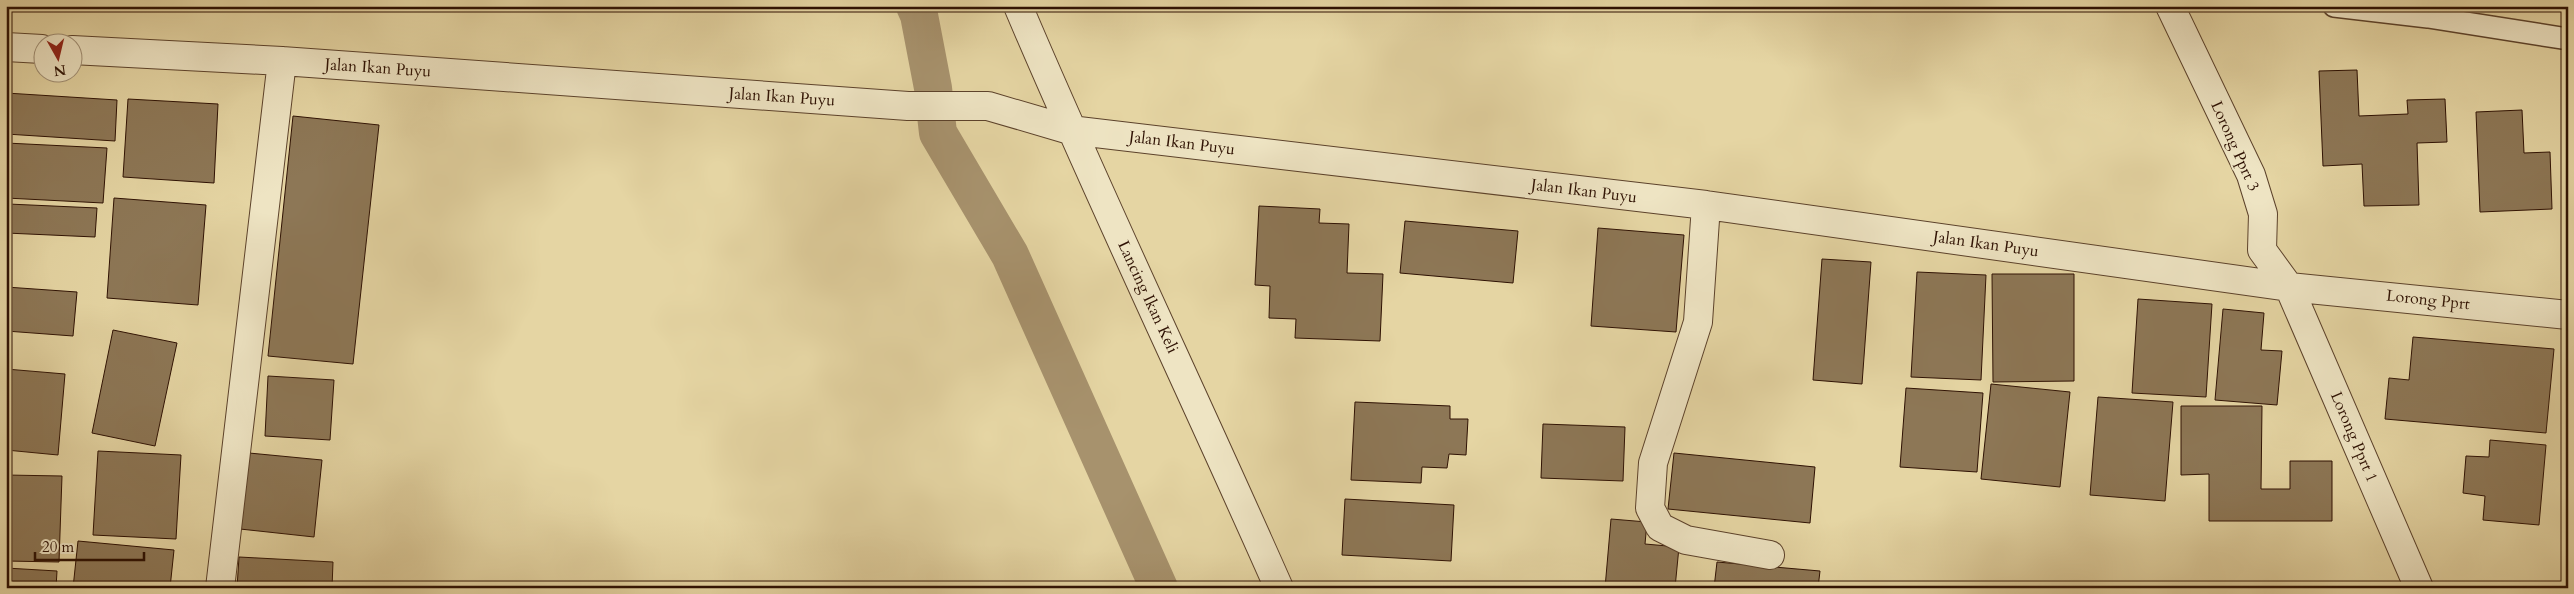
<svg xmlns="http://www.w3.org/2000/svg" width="2574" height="594" font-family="Cardo,serif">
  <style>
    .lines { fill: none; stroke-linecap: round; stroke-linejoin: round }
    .canal { stroke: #a7926d; stroke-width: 38 }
    .building { fill: #8d7756; stroke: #2e1103 }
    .lane-casing { stroke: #5c422b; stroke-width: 24 }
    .street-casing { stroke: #5c422b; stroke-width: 30 }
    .lane { stroke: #eee4c3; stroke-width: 21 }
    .street { stroke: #eee4c3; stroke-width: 28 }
    .labels { text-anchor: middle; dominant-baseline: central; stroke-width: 4; stroke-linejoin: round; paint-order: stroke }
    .street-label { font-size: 16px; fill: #2e1103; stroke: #eee4c3 }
  </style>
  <rect width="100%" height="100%" fill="#e5d5a3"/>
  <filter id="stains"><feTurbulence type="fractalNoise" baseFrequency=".004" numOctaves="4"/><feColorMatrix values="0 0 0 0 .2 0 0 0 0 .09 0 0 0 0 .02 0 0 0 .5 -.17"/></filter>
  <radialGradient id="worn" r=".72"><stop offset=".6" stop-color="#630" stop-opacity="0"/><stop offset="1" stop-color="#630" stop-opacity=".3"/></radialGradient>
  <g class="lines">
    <path class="canal" d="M915,6L919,15L933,88L938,133L1010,255L1159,588"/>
  </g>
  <path class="building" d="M2357,70L2359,116L2408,114L2407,100L2445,99L2447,142L2417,143L2419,205L2364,206L2362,164L2323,166L2319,71Z
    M6,93L117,100L115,141L6,134Z
    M128,99L218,104L214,183L123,177Z
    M2522,110L2524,153L2550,152L2552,209L2480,212L2476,112Z
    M293,116L379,125L353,364L268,356Z
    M6,143L107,148L103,203L6,198Z
    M114,198L206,205L198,305L107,298Z
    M8,204L97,208L95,237L6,233Z
    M1259,206L1320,209L1319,223L1349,224L1347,273L1383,274L1380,341L1295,338L1296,319L1269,318L1270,286L1255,285Z
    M1405,221L1518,231L1513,283L1400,273Z
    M1598,228L1684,235L1676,332L1591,326Z
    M1822,259L1871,262L1862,384L1813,380Z
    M1917,272L1986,275L1981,380L1911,377Z
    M1992,274H2074V381L1993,382Z
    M6,287L77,292L73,336L6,331Z
    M2138,299L2212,304L2206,397L2132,393Z
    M2223,309L2264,313L2261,350L2282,351L2277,405L2215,400Z
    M113,330L177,343L155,446L92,433Z
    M2413,337L2554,349L2546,433L2385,419L2389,378L2409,380Z
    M6,369L65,374L58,455L6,450L9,412H6Z
    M268,376L334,380L330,440L265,436Z
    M1991,384L2070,392L2060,487L1981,479Z
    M1906,388L1983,393L1977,472L1900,467Z
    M2098,397L2173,402L2165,501L2090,495Z
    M1355,402L1450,406V419H1468L1466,455L1449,454L1447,468L1422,467L1421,483L1351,480Z
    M2181,406H2262L2261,489H2290V461H2332V521H2209V474L2181,475Z
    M1543,424L1625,427L1623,481L1541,478Z
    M2490,440L2546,445L2539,525L2483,520L2485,496L2463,493L2466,456L2489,457Z
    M98,451L181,455L176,539L93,535Z
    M249,453L322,460L314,537L240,529Z
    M1674,453L1815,467L1810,523L1668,509Z
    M6,475L62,476L59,562L6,561Z
    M1345,499L1454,505L1451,561L1342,555Z
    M1611,519L1647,522L1645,544L1679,547L1675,588H1605Z
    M78,541L174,550L170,588H73Z
    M239,557L333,562L332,588H237Z
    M1717,562L1820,571L1818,588H1714Z
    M6,568L57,571L56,588H6Z"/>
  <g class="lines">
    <defs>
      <path id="lane" d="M2334,6L2428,17L2568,39"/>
      <path id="street" d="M1018,6C1101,202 1193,393 1279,588
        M2170,6L2251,175L2263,214L2262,250L2289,287L2419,588
        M6,47L42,49
        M72,50L282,61L908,106H988L1070,130L1706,205L2289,287L2568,315
        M1706,205L1698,322L1653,463L1650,508L1660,527L1686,540L1770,555
        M220,588L282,61"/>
    </defs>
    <use href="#lane" class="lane-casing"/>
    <use href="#street" class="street-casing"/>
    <use href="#lane" class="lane"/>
    <use href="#street" class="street"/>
  </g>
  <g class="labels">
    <g class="street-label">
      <text transform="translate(378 68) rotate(4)">Jalan Ikan Puyu</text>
      <text transform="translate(782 97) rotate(4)">Jalan Ikan Puyu</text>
      <text transform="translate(1182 143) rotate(7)">Jalan Ikan Puyu</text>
      <text transform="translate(2235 146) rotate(66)">Lorong Pprt 3</text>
      <text transform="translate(1584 191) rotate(7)">Jalan Ikan Puyu</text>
      <text transform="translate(1986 244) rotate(8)">Jalan Ikan Puyu</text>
      <text transform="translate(1148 297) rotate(65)">Lancing Ikan Keli</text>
      <text transform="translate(2428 300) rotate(6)">Lorong Pprt</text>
      <text transform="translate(2354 437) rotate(67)">Lorong Pprt 1</text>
    </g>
  </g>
  <rect width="2574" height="594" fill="none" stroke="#e5d5a3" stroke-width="25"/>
  <rect x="8" y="8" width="2559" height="579" fill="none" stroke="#2e1103" stroke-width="2.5"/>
  <rect x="12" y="12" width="2549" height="569" fill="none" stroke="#2e1103"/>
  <g transform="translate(58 58) rotate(172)"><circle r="24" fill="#eee4c3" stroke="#a19076"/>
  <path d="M0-4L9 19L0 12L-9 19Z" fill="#8f2418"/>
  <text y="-8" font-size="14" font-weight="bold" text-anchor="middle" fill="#2e1103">N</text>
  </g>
  <path d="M35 552v8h109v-8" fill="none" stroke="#2e1103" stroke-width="2.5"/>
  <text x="42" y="552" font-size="15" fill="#2e1103" stroke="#eee4c3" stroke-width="4" paint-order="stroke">20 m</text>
  <rect width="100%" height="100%" filter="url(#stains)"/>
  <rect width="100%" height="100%" fill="url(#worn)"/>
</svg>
